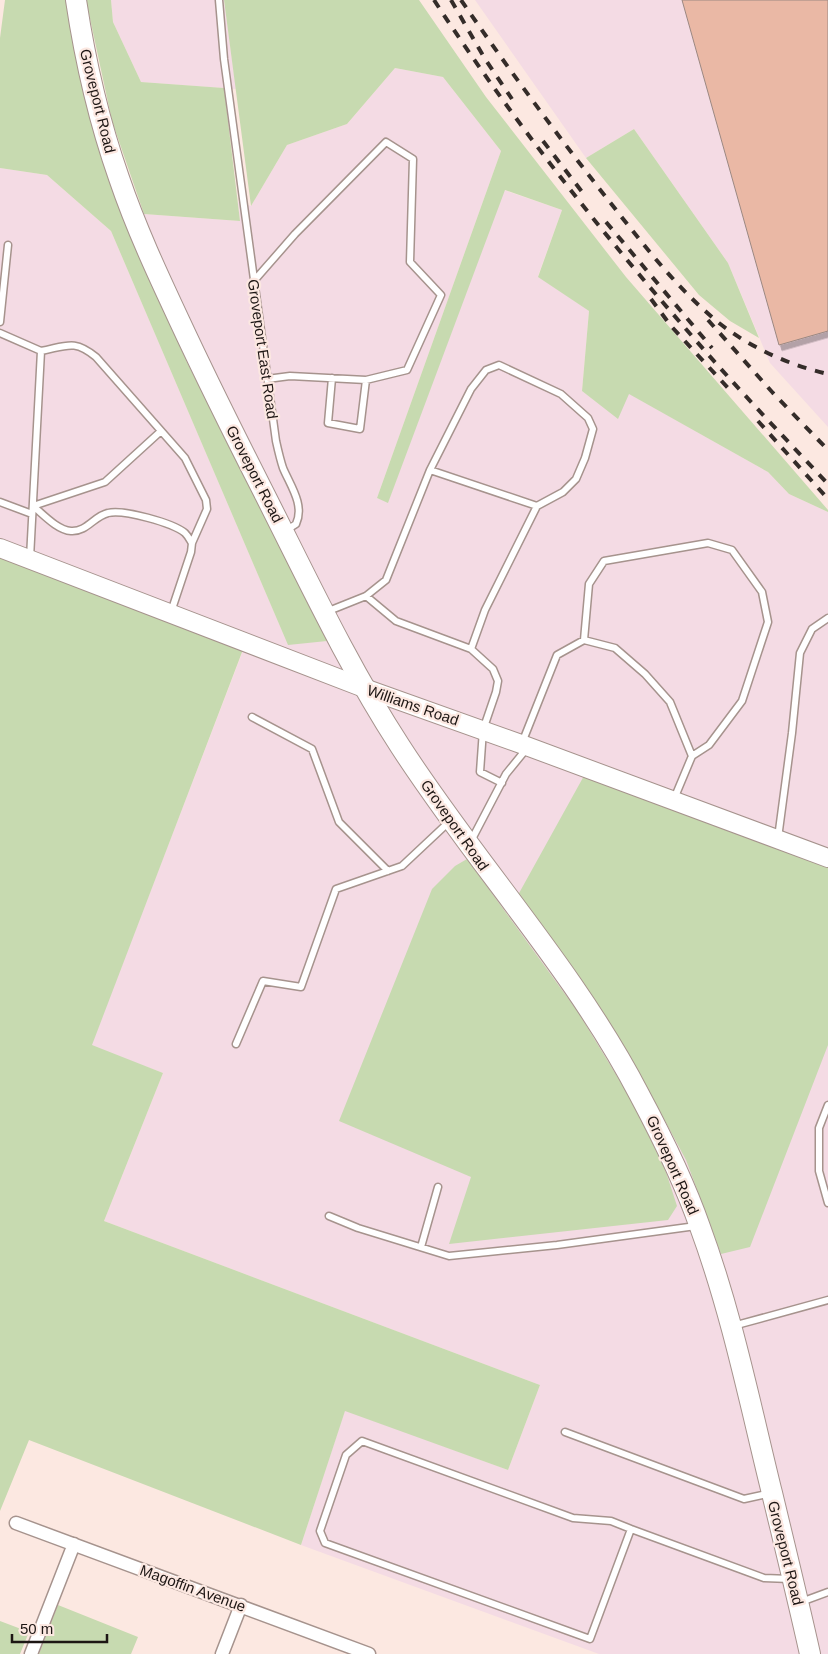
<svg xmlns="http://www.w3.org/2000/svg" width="828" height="1654" font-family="Arial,sans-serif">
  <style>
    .industrial { fill: #f4dbe4 }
    .green { fill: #c7dab0 }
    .building { fill: #eab8a5; stroke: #9b8882; filter: url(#shadow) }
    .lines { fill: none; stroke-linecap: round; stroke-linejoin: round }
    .lane-casing { stroke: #a6938d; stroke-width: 9 }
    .street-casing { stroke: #a6938d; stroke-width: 15 }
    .secondary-casing { stroke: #a6938d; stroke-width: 20 }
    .primary-casing { stroke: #a6938d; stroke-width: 22 }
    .lane { stroke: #fff; stroke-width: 6 }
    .street { stroke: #fff; stroke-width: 12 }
    .secondary { stroke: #fff; stroke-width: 18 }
    .primary { stroke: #fff; stroke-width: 20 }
    .rail { stroke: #342c29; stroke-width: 4; stroke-dasharray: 9 9; stroke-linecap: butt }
    .labels { text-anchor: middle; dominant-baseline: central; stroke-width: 4.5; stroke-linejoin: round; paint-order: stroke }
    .street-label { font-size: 15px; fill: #1d1614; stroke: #fce8e1 }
  </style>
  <defs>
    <filter id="shadow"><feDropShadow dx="3" dy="5.5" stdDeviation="0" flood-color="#0004"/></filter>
  </defs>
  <rect width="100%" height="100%" fill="#fce8e1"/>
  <path class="industrial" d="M111,0H224L236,89L141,82L113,22Z
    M475,0H828V427L770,363L728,263L634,129L586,158Z
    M395,68L443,77L501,151L377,498L388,502L504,190L562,210L538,276L589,311L582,391L618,418L628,393L768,472L789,494L828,512V1654H599L301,1545L345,1410L508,1470L540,1385L104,1221L163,1073L91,1046L244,648L0,556V168L47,175L111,231L288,645L187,362L122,215L144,214L240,221L238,202L251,206L287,145L347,124Z"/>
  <path class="green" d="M5,0H66L84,93L122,215L187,362L327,641L288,645L111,231L47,175L0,168V38Z
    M86,0H111L113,22L141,82L224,88L240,221L144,214L112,121Z
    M224,0H419L486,97L626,277L828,510V512L789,494L768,472L629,394L618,419L582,391L589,311L538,277L562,210L505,190L388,503L377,498L501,151L443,77L395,68L347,124L287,145L251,206Z
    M634,129L728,263L759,338L730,321L699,295L586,158Z
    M0,556L244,647L92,1045L163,1073L104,1221L540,1385L508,1470L345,1411L301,1545L29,1440L0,1511Z
    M585,774L828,865V1045L750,1247L721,1254L686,1160L643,1080L580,980L518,895Z
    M467,859L578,1012L634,1104L666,1172L677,1206L668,1220L449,1244L471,1177L339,1121L432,889L455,866Z
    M58,1605L138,1637L131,1654H39Z
    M0,1621L29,1632L20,1654H0Z"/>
  <path class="building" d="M682,0H828V331L779,345Z"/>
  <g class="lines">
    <defs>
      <path id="lane" d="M219,0L224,59L276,441C278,450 280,459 283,468C290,485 305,505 296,524L285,531
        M253,282L295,234L386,142L413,159L410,262L441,295L407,370L366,380L290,376L267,379
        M0,322L8,245
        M0,333L41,351L30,558
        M41,351C67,346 74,339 96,357L185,458L206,500L207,509L192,543L191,552L171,612
        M332,378L328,423L360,429L366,380
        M430,470L471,389L486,370L499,365L561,394L588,418L593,429L585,458L576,479L563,492L537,506
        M0,502L32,514
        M33,506C43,514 57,530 71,531C87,532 94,516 108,513C123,509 173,523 185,533C188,536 190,540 192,543
        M33,506L105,482L161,431
        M366,596L396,621L471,649L493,669L498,681L496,692L483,730L480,772L502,783
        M326,612L366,596L386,580L430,470L537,506L485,610L471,649
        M584,640L589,584L604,561L708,543L732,550L762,592L768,622L742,701L709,745L692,756
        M252,717L312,749L339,822L388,871
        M522,743L557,655L584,640L615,648L645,674L670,702L692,756L674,799
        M778,838L792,733L800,653L812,629L828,618
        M471,841L506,774L528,747
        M236,1044L263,981L301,987L336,889L402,866L450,821
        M828,1105L819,1128V1171L828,1203
        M329,1216L358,1228L449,1256L557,1245L696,1226
        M421,1247L438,1187
        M733,1326L828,1300
        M565,1432L744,1499L771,1493
        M631,1529L590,1639L325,1543L320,1531L346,1455L362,1441L573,1518L611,1521L631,1529L764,1578L790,1579
        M801,1602L828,1592"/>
      <path id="street" d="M16,1523L369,1654
        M31,1654L74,1544
        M222,1654L241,1605"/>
      <path id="secondary" d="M0,548L364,688L521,744L828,858"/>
      <path id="primary" d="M76,0C85,60 99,121 119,178C136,228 158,275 180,322C207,380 236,438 265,495C308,580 348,666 400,746C476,864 574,969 639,1094C662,1137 684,1181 700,1227C732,1314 750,1404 772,1493C785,1547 798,1600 810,1654"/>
    </defs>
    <use href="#lane" class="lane-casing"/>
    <use href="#street" class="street-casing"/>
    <use href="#secondary" class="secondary-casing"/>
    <use href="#primary" class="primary-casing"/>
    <use href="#lane" class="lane"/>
    <use href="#street" class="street"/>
    <use href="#secondary" class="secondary"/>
    <use href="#primary" class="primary"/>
    <path class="rail" d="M434,0C511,118 599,230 692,336C736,387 782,435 828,484
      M451,0L485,59L512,99
      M461,0C507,67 555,132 605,196C640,240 675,287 719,323C751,348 789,365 828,374
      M543,141L586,197
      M606,222L712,348
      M651,299L671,326L728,388
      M708,320L773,393L828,450
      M758,421L828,499"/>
  </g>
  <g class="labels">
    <g class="street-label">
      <text transform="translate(98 101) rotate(76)">Groveport Road</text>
      <text transform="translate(263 349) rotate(82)">Groveport East Road</text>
      <text transform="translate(255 474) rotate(63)">Groveport Road</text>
      <text transform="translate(413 705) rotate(19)">Williams Road</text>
      <text transform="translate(455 825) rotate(55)">Groveport Road</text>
      <text transform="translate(673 1165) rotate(66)">Groveport Road</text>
      <text transform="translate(786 1553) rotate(76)">Groveport Road</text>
      <text transform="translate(193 1588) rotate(20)">Magoffin Avenue</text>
    </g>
  </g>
  <path d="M12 1634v8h95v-8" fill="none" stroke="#1d1614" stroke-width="2.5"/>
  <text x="20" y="1634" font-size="15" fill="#1d1614" stroke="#fce8e1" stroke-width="4" paint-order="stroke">50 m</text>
</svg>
